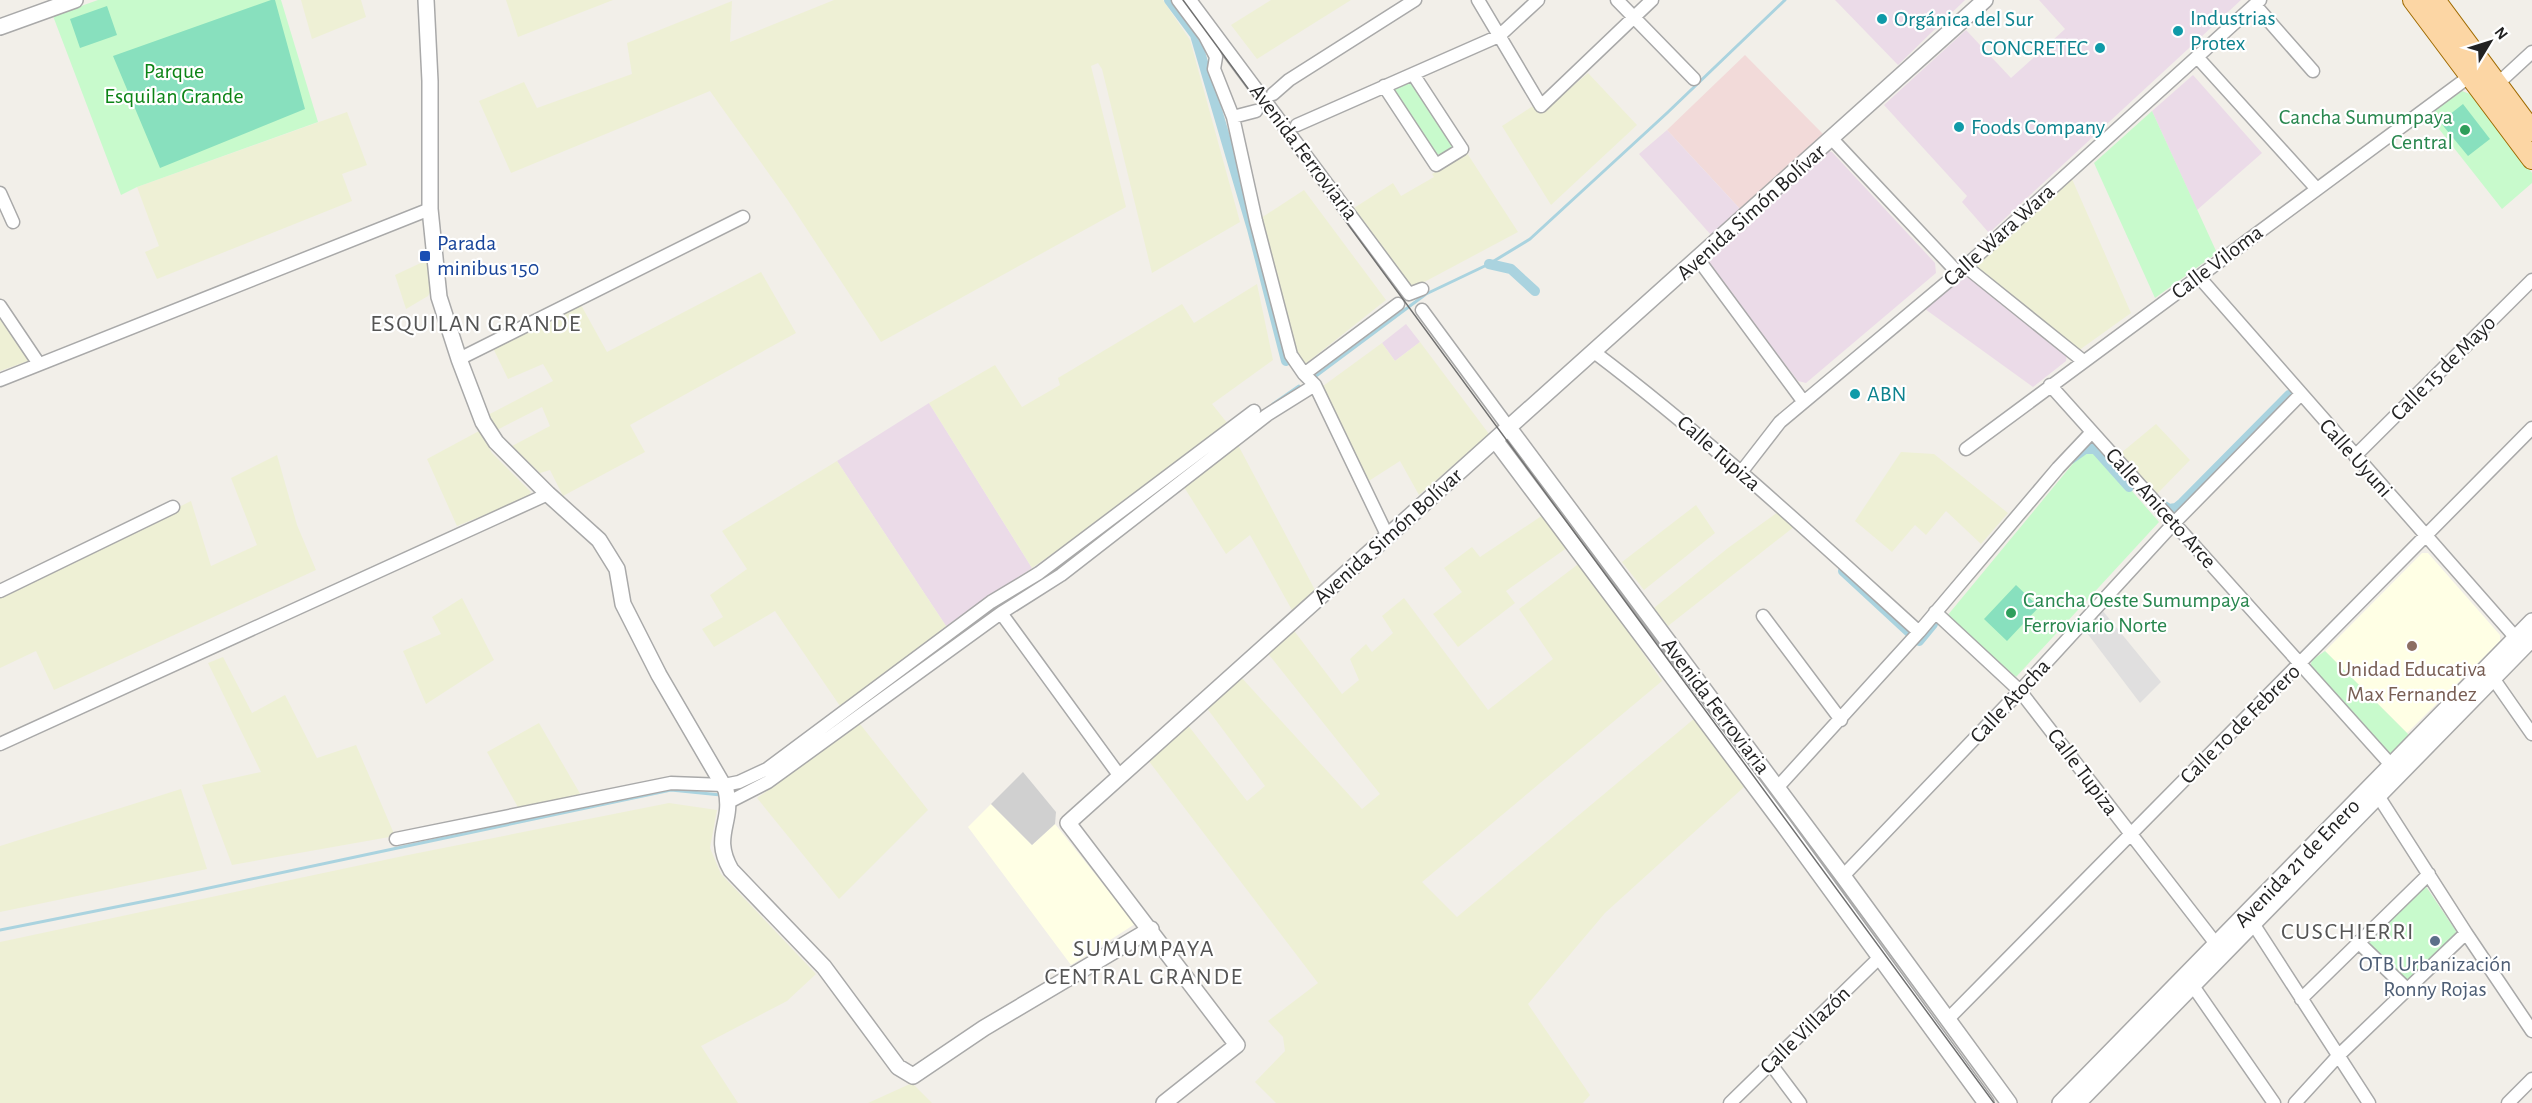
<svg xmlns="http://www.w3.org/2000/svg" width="2532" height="1103" font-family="'Alegreya Sans',sans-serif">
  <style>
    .residential { fill: #e0dfdf }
    .commercial { fill: #f2dad9 }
    .industrial { fill: #ebdbe8 }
    .education { fill: #ffffe5 }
    .religious { fill: #d0d0d0 }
    .farmland { fill: #eef0d5 }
    .park { fill: #c8facc }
    .pitch { fill: #88e0be }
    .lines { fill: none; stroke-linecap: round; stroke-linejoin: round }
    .stream { stroke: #aad3df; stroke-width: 3 }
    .canal { stroke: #aad3df; stroke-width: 10 }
    .minor-casing { stroke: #a9a9a9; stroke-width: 15 }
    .tertiary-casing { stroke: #a9a9a9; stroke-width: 18 }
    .primary-casing { stroke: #a06b00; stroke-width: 22 }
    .minor { stroke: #fff; stroke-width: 12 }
    .tertiary { stroke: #fff; stroke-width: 15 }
    .primary { stroke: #fcd6a4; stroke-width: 20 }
    .tram { stroke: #707070; stroke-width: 1.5 }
    .culture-dot { fill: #0f9aa8; stroke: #fff; stroke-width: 2 }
    .leisure-dot { fill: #2e9e5b; stroke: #fff; stroke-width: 2 }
    .transit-dot { fill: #1a4fb4; stroke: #fff; stroke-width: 2 }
    .education-dot { fill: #8d6e63; stroke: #fff; stroke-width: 2 }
    .service-dot { fill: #5c6f8a; stroke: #fff; stroke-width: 2 }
    .labels { text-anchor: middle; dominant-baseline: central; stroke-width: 4.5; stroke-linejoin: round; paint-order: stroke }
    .culture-label { font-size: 22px; fill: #0d838f; stroke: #fff; text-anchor: start }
    .park-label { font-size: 22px; fill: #0c8416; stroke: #fff }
    .leisure-label { font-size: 22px; fill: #27864d; stroke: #fff; text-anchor: end }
    .street-label { font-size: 22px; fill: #222; stroke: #fff }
    .transit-label { font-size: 22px; fill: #164399; stroke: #fff; text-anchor: start }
    .education-label { font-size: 22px; fill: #785e54; stroke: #fff }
    .service-label { font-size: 22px; fill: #4e5e75; stroke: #fff }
    .neighbourhood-label { font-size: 24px; letter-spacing: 1.5px; fill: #555; stroke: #fff }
  </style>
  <rect width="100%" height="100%" fill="#f2efe9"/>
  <path class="residential" d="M2102,610L2161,682L2140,703L2084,629Z"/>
  <path class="commercial" d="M1745,55L1823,134L1741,210L1667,130Z"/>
  <path class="industrial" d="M1835,0H1965L1898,65Z
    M2039,0H2241L1989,233L1962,202L1967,196L1884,105L1966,30L2011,78L2065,29Z
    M2193,75L2262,153L2197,210L2152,111Z
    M1667,130L1741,210L1711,235L1639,154Z
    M1824,150L1832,152L1935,263L1936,273L1806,383L1798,381L1707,263L1709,257Z
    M1963,277L1973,278L2067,353L2066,361L2033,387L1925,309Z
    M1406,324L1420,342L1395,361L1382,343Z
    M929,403L1032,568L946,626L837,461Z"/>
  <path class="education" d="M2422,553H2428L2500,635V641L2407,733L2325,651Z
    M991,804L1032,845L1055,824L1135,924L1071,965L968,827Z"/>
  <path class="religious" d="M1023,772L1056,812L1055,824L1032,845L991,804Z"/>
  <path class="farmland" d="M301,0H361L366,17L312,39Z
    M506,0H613L518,37Z
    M834,0H1163L1190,40L1240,222L1152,273L1102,69L1098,63L1091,66L1126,207L881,342L787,199L710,91L511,173L479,101L524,82L537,108L632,74L627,43L732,1L730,42Z
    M1271,0H1351L1257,59L1231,25Z
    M1588,73L1637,125L1551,205L1502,126L1533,106L1541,113Z
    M347,112L367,165L342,174L352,201L157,279L145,252L159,246L137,187Z
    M1467,153L1518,232L1413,288L1354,208L1393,183L1401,196L1434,177L1432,174Z
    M2072,179L2131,313L2078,351L1975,267Z
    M1304,190L1386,300L1304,365L1295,353L1261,218Z
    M427,260L432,289L428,296L406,309L395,275Z
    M761,272L796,333L630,425L645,452L563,496L550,470L540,473L512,446L550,426L542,407L493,432L484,417L553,381L543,364L508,379L493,348L581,305L607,352Z
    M1257,284L1273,360L1212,404L1228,424L1129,501L1032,568L929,403L995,365L1022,407L1060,385L1058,378L1182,304L1194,323Z
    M0,313L31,360L0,371Z
    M1420,342L1489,434L1419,495L1400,461L1364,484L1323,386L1382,343L1395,361Z
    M2156,424L2190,460L2157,494L2121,453Z
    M479,431L492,453L531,492L527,498L457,526L427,459Z
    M1238,445L1315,590L1292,610L1250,535L1226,554L1184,487Z
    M1901,452L1934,454L2008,513L1981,544L1946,511L1926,535L1915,525L1892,552L1855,521Z
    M277,455L297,525L316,570L54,690L36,651L0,668V596L191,501L211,566L257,545L231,478Z
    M837,461L946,626L905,660L840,706L775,611L714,647L702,629L723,617L710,595L747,569L722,531Z
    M1696,505L1715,533L1644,590L1622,562Z
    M1778,512L1795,526L1668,626L1654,608L1728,548Z
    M1543,515L1568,547L1506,591L1515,603L1458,647L1433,614L1462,592L1444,568L1472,547L1480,557Z
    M1581,562L1662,681L1422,882L1457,917L1695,718L1744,787L1605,913L1528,1004L1590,1095L1583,1103H1276L1255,1082L1285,1051L1283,1037L1268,1021L1318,983L1148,760L1187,724L1247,801L1265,786L1206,707L1240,676L1362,809L1380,794L1266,651L1292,628L1342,694L1359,680L1350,659L1366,644L1372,652L1393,633L1382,616L1404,598L1488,710L1553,659L1519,609Z
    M462,598L494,660L426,704L403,651L441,634L432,617Z
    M223,657L252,713L285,695L317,758L356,745L395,836L232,865L202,785L261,772L208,663Z
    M539,723L582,797L519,809L487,752Z
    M860,724L928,810L839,899L757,798Z
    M181,789L207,869L0,912V846Z
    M669,803L717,810L710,848L721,874L816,974L787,1001L701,1046L738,1103H0V942L408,855Z
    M912,1083L932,1103H868Z"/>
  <path class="park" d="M98,0H281L318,122L137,187L121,195L53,16Z
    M1409,79L1415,82L1453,141L1451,150L1445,155L1434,154L1393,90L1395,86Z
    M2462,91L2470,94L2532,173V183L2502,209L2428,115Z
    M2152,111L2217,253L2155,298L2094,163Z
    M2085,449H2095L2159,522L2016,677L1947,616Z
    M2325,651L2411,737L2393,755L2388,753L2310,667L2312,660Z
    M2425,885L2456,931L2455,936L2407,980H2404L2369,945V942Z"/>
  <path class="pitch" d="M271,0H275L305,109L160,168L113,56Z
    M107,6L117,35L80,48L70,19Z
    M2463,104L2490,139L2468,156L2440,122Z
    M2016,585L2039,607L2007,641L1984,619Z"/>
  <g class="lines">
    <path class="stream" d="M1316,376L1426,294L1489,264L1530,239L1667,113L1785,0
      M1273,404L1299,386
      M872,698L1003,603L1044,577L1180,475
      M730,793L746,786
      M0,930L176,895L671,790L721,795"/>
    <path class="canal" d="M1169,0L1195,35L1252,229L1286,361
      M1489,264L1511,269L1535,291
      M2071,459L2085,449H2095L2129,487
      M2158,502L2169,509L2176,508L2182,503L2289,395
      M1843,571L1909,632
      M1919,641L1933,624"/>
    <defs>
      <path id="minor" d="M1178,0L1205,36L1216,57L1214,69L1233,117L1256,221L1291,355L1304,374L1315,385L1388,537
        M1190,0L1409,294L1422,289
        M1478,0L1541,106L1652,0
        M1617,0L1694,79
        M2255,5L2313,71
        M2198,58L2316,188
        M1384,86L1436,165L1462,149L1413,74
        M2493,88L2532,52
        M1273,94L1289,80L1415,0
        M1233,117L1256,111
        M1297,125L1499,36L1538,0
        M1832,139L1958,273
        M0,193L13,222
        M1698,259L1803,401
        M1965,266L2082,360
        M2199,277L2516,638
        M0,306L39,364
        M1422,310L1509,428
        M1594,352C1709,439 1813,536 1919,632
        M459,359L743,217
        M1304,374L1398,304
        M0,380L430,209
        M2050,385L2392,766
        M1966,449L2470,76
        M2355,456L2532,280
        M1742,471L1780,422L1958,273L2260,0
        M0,591L173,507
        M1935,612L2020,691L2220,949
        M1001,613L1119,775
        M1763,616L1841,720
        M2488,671L2532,734
        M0,744L548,494
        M1777,788L1919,632L2058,468L2092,432
        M2375,791L2466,933L2532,1031
        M729,802L768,782L1001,613L1061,575L1267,415L1315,385
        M396,839L671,783L724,785L739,782L767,769L991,602L1039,573L1254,411
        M1843,876L2020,691L2174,523L2300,395
        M2254,925L2369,1103
        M2358,942L2408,990
        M2193,986L2274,1103
        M2301,999L2429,874
        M1948,1019L2532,428
        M1770,1063L1800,1103
        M1730,1103L1880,957
        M2295,1103L2338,1056L2466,933
        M2508,1103L2532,1079"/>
      <path id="tertiary" d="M426,0L430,81V209L439,297L459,359L483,422L496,442L548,494L599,540L617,569L623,604L659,675L726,790C734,823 711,835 731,870L824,967L898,1067L913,1076L984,1028L1151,929
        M0,27L75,0
        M1509,428L1843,876L2009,1103
        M1495,440L1782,823L1986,1103
        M1164,1103L1237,1045L1068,823L1985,0
        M2060,1103L2532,621
        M2078,1103L2532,639"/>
      <path id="primary" d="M2413,0L2532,159
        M2435,0L2532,131"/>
    </defs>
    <use href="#minor" class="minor-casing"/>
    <use href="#tertiary" class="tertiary-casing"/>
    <use href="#primary" class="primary-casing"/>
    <use href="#minor" class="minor"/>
    <use href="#tertiary" class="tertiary"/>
    <use href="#primary" class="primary"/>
    <path class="tram" d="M1183,0L1994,1103"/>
  </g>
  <g class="culture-dot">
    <circle cx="1882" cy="19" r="6"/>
    <circle cx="2178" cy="31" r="6"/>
    <circle cx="2100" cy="48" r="6"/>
    <circle cx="1959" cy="127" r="6"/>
    <circle cx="1855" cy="394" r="6"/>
  </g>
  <g class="leisure-dot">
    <circle cx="2465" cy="130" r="6"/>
    <circle cx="2011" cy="613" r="6"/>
  </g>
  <rect class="transit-dot" x="419" y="250" width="12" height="12" rx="3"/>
  <circle class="education-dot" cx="2412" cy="646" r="6"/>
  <circle class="service-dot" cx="2435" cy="941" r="6"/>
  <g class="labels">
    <g class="culture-label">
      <text x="2190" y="18">Industrias<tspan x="2190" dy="25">Protex</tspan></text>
      <text x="1894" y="19">Orgánica del Sur</text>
      <text x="2088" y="48" text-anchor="end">CONCRETEC</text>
      <text x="1971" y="127">Foods Company</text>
      <text x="1867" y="394">ABN</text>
    </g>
    <g class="park-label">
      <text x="174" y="71">Parque<tspan x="174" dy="25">Esquilan Grande</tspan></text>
    </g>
    <g class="leisure-label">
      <text x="2453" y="117">Cancha Sumumpaya<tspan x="2453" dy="25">Central</tspan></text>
      <text x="2023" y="600" text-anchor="start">Cancha Oeste Sumumpaya<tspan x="2023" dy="25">Ferroviario Norte</tspan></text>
    </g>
    <g class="street-label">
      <text transform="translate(1304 152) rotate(53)">Avenida Ferroviaria</text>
      <text transform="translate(1751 212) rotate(-42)">Avenida Simón Bolívar</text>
      <text transform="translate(1999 235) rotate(-42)">Calle Wara Wara</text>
      <text transform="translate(2217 262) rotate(-37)">Calle Viloma</text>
      <text transform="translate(2443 368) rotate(-45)">Calle 15 de Mayo</text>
      <text transform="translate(1719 453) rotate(41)">Calle Tupiza</text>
      <text transform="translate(2356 458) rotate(48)">Calle Uyuni</text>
      <text transform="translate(2161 508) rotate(48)">Calle Aniceto Arce</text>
      <text transform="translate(1388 536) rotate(-42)">Avenida Simón Bolívar</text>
      <text transform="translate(2010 701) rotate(-47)">Calle Atocha</text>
      <text transform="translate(1716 706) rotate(53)">Avenida Ferroviaria</text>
      <text transform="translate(2240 724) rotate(-45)">Calle 10 de Febrero</text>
      <text transform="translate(2083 772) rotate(53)">Calle Tupiza</text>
      <text transform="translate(2297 863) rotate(-46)">Avenida 21 de Enero</text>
      <text transform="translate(1805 1030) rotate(-44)">Calle Villazón</text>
    </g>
    <g class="transit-label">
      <text x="437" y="243">Parada<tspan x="437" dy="25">minibus 150</tspan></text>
    </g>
    <g class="education-label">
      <text x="2412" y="669">Unidad Educativa<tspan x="2412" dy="25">Max Fernandez</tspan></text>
    </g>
    <g class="service-label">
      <text x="2435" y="964">OTB Urbanización<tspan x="2435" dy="25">Ronny Rojas</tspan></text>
    </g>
    <g class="neighbourhood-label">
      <text x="476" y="324">ESQUILAN GRANDE</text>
      <text x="2348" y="932">CUSCHIERRI</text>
      <text x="1144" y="949">SUMUMPAYA<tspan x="1144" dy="28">CENTRAL GRANDE</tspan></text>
    </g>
  </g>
  <g transform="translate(2490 42) rotate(52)" stroke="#ffffff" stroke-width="4.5" paint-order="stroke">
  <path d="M0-4.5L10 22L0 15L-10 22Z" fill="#222222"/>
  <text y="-9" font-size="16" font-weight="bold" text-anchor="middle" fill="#222222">N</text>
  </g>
</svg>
